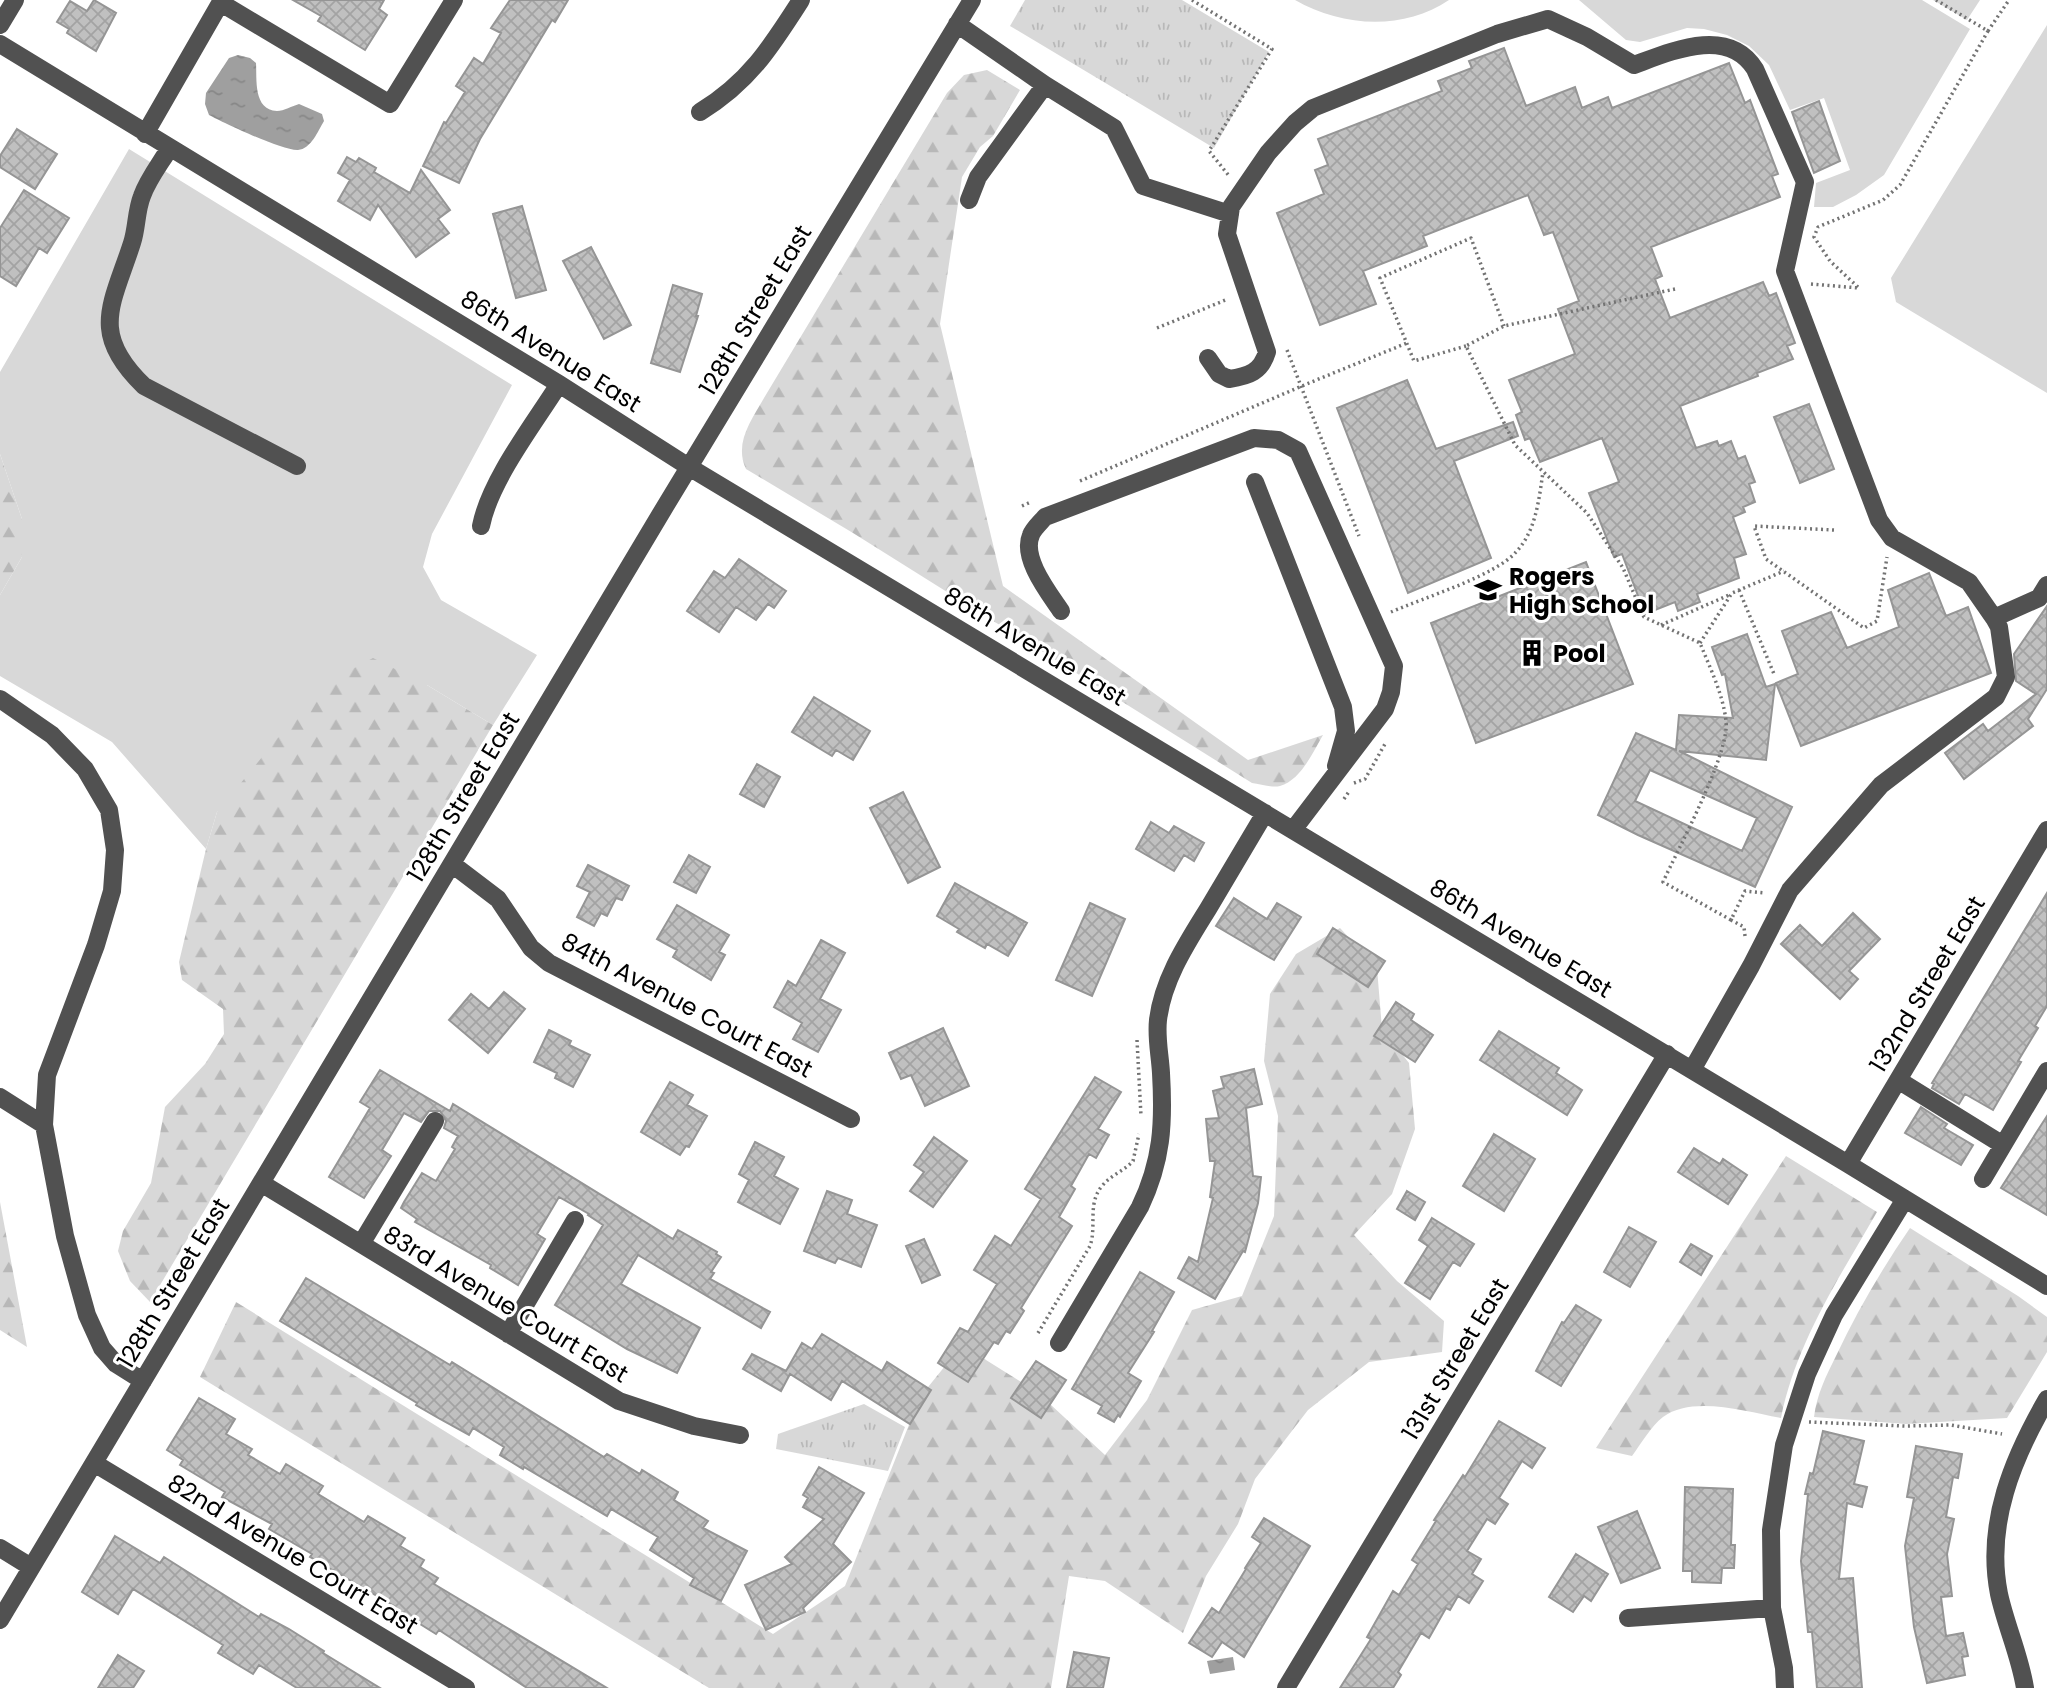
<svg xmlns="http://www.w3.org/2000/svg" width="2047" height="1688" font-family="Poppins,sans-serif">
  <style>
    .grass { fill: #d8d8d8 }
    .forest { fill: url(#forest-firs) }
    .park { fill: url(#park-tufts) }
    .water { fill: url(#water-ripples) }
    .building { fill: url(#building-cross-hatch); stroke: #959595; stroke-width: 2; fill-rule: evenodd }
    .lines { fill: none; stroke-linecap: round; stroke-linejoin: round }
    .path { stroke: #737373; stroke-width: 3.5; stroke-dasharray: 2 3.5; stroke-linecap: butt }
    .minor { stroke: #515151; stroke-width: 18 }
    .labels { text-anchor: middle; dominant-baseline: central; stroke-width: 6; stroke-linejoin: round; paint-order: stroke }
    .street-label { font-size: 24px; fill: #000; stroke: #fff }
    .poi-label { font-size: 24px; font-weight: bold; fill: #000; stroke: #fff; text-anchor: start }
  </style>
  <defs>
    <pattern id="forest-firs" width="22" height="20" patternUnits="userSpaceOnUse" patternTransform="scale(1.75)"><rect width="22" height="20" fill="#d8d8d8"/><path d="M5 1l3.5 6h-7zM16 11l3.5 6h-7z" fill="#b8b8b8"/></pattern>
    <pattern id="park-tufts" width="24" height="20" patternUnits="userSpaceOnUse" patternTransform="scale(1.75)"><rect width="24" height="20" fill="#d8d8d8"/><path d="M3 7l-1-3M5 7V3M7 7l1-3M15 17l-1-3M17 17v-4M19 17l1-3" fill="none" stroke="#b8b8b8"/></pattern>
    <pattern id="water-ripples" width="26" height="14" patternUnits="userSpaceOnUse" patternTransform="scale(1.75)"><rect width="26" height="14" fill="#9f9f9f"/><path d="M2 4q2-2 4 0t4 0M15 11q2-2 4 0t4 0" fill="none" stroke="#878787"/></pattern>
    <pattern id="building-cross-hatch" width="8" height="8" patternUnits="userSpaceOnUse" patternTransform="scale(1.75)"><rect width="8" height="8" fill="#c0c0c0"/><path d="M0 0l8 8M0 8l8-8" fill="none" stroke="#a3a3a3"/></pattern>
  </defs>
  <rect width="100%" height="100%" fill="#fff"/>
  <path class="grass" d="M1295,0H1449C1403,31 1342,27 1295,0Z
    M1579,0H1922L1970,29L1884,175L1856,195L1833,207H1814L1816,183L1850,170L1824,98L1790,110L1769,65L1749,46L1727,35L1704,29L1687,28L1640,42L1626,40Z
    M2047,25V393L1896,302L1891,278Z
    M129,149L512,385L432,534L423,567L441,600L537,655L493,725L427,685L217,812L206,849L112,742L0,676V595L22,557V519L0,454V372Z"/>
  <path class="forest" d="M987,70L1020,90L993,136L980,147L962,177L940,324L1003,586L1248,760L1323,735C1313,752 1301,780 1280,786C1272,788 1260,784 1252,783L853,533L746,469C734,443 751,421 764,398L947,93L964,75Z
    M0,454L22,519V557L0,595Z
    M373,658L427,685L493,725L150,1302L130,1281L118,1251L123,1231L151,1183L165,1107L205,1064L224,1034L223,1009L182,980L179,962L206,849L217,812L281,734L333,679Z
    M1340,928L1377,968L1382,1029L1409,1063L1415,1129L1392,1194L1354,1235L1397,1281L1444,1321L1442,1352L1369,1362L1308,1410L1255,1479L1238,1524L1206,1576L1183,1633L1105,1581L1069,1576L1051,1688H709L200,1377L236,1302L773,1634L845,1586L920,1397L962,1345L1037,1392L1105,1455L1147,1400L1192,1310L1242,1296L1274,1216L1278,1116L1264,1061L1270,994L1296,954Z
    M1786,1156L1877,1212C1839,1278 1796,1343 1781,1418C1747,1412 1693,1395 1663,1417C1651,1426 1641,1444 1632,1456L1596,1448Z
    M0,1202L27,1347L0,1330Z
    M1910,1228L2018,1296L2047,1317V1352L2007,1418L1906,1424L1814,1417C1817,1394 1826,1376 1836,1356C1857,1311 1882,1269 1910,1228Z"/>
  <path class="park" d="M1025,0H1182L1269,52L1214,148L1010,26Z
    M1933,0H1980L1967,20Z
    M864,1404L905,1427L888,1471L776,1449L778,1434Z"/>
  <path class="water" d="M238,55L250,58L256,63C257,79 253,110 277,111C284,111 292,106 299,104L322,114L324,121C318,131 311,149 298,150C283,151 224,123 209,115L205,104L206,93L229,58Z
    M1233,1657L1235,1670L1210,1674L1207,1661Z"/>
  <path class="building" d="M94,0L116,13L96,51L67,33L69,29L57,22L70,1L87,11Z
    M293,0H384L379,9L387,15L365,50L318,21L321,16Z
    M510,0H568L555,22L552,20L480,139L459,183L423,166L444,122L446,123L465,92L456,86L474,58L483,64L501,33L491,28Z
    M1504,48L1526,106L1575,87L1582,108L1608,97L1612,108L1729,63L1745,103L1750,100L1778,174L1772,176L1780,197L1651,247L1662,276L1655,279L1670,318L1763,282L1769,296L1776,293L1795,343L1787,346L1793,359L1757,373L1758,376L1680,406L1696,448L1717,441L1719,446L1731,441L1738,459L1745,456L1755,482L1749,484L1755,502L1743,507L1745,512L1733,517L1746,554L1734,558L1739,578L1697,594L1700,602L1678,611L1675,602L1645,614L1622,554L1614,557L1589,493L1619,482L1602,438L1540,462L1530,438L1525,440L1516,415L1522,412L1509,380L1575,354L1558,309L1579,301L1553,232L1544,235L1528,195L1423,236L1427,246L1363,271L1376,304L1320,325L1277,213L1324,194L1315,170L1328,165L1318,139L1442,91L1438,81L1472,68L1469,61Z
    M1819,101L1840,161L1814,173L1792,112Z
    M17,129L57,154L35,189L0,167V156Z
    M347,157L356,162L359,158L376,168L374,172L410,193L421,170L450,210L438,219L449,233L416,257L378,205L370,220L338,201L350,180L338,173Z
    M24,190L69,218L47,253L39,248L16,286L0,276V228Z
    M522,206L546,290L516,298L493,214Z
    M591,247L631,325L604,339L563,261Z
    M673,285L702,294L696,316H698L680,372L651,363Z
    M1407,380L1436,449L1513,422L1518,436L1454,461L1491,558L1408,593L1337,408Z
    M1809,404L1834,469L1800,483L1774,417Z
    M739,559L786,591L774,608L768,604L756,620L736,607L719,632L687,611L714,571L725,578Z
    M1586,562L1633,684L1476,743L1431,623Z
    M1929,573L1946,616L1968,607L1991,673L1801,746L1776,683L1798,674L1782,631L1831,612L1847,648L1899,627L1888,590Z
    M2047,606V689L2028,719L2033,726L1964,779L1945,753L1983,724L1988,731L2036,694L2016,681L2014,654Z
    M1747,634L1766,687L1775,684L1766,760L1679,751L1792,807L1755,887L1638,835L1598,815L1636,733L1676,750L1679,715L1733,718L1725,674L1722,675L1712,647ZM1650,770L1757,818L1742,851L1635,801Z
    M814,697L870,731L853,760L836,750L832,756L792,732Z
    M757,764L780,777L764,807L740,794Z
    M903,792L940,867L908,883L870,808Z
    M1151,822L1169,833L1174,826L1204,843L1194,861L1184,855L1174,871L1136,849Z
    M689,855L710,867L696,893L674,882Z
    M588,865L629,886L622,900L616,898L607,916L601,913L594,926L577,917L590,892L577,886Z
    M955,883L1027,923L1008,956L987,944L985,948L957,932L959,929L937,916Z
    M2047,893V1006L2035,1026L2038,1028L2018,1061L2021,1062L1993,1110L1965,1094L1959,1104L1932,1088L1934,1084L1932,1083Z
    M1234,898L1267,919L1277,903L1301,917L1274,960L1216,926Z
    M1090,903L1125,919L1092,996L1056,980Z
    M677,905L729,935L719,952L725,955L711,980L673,957L677,950L657,939Z
    M1853,913L1880,939L1849,971L1858,979L1840,999L1781,944L1800,925L1822,946Z
    M1333,928L1385,961L1368,987L1317,954Z
    M821,940L845,953L820,999L841,1010L818,1052L793,1039L802,1023L774,1007L788,981L796,986Z
    M504,992L525,1009L488,1053L449,1020L471,994L489,1009Z
    M1396,1002L1414,1014L1411,1020L1433,1035L1415,1062L1374,1036Z
    M943,1028L969,1086L925,1106L911,1075L901,1079L889,1053Z
    M549,1030L571,1041L569,1045L590,1055L573,1087L555,1078L557,1073L534,1062Z
    M1499,1031L1559,1068L1556,1073L1582,1090L1567,1115L1480,1060Z
    M1254,1069L1262,1104L1246,1108L1253,1176L1261,1177L1258,1203L1245,1252L1243,1251L1215,1299L1178,1278L1189,1257L1198,1262L1213,1198L1210,1197L1215,1161H1210L1206,1119L1219,1118L1213,1091L1224,1088L1221,1077Z
    M380,1070L450,1111L453,1104L673,1239L678,1230L717,1252L716,1254L721,1257L711,1272L714,1273L710,1279L770,1312L761,1328L638,1255L621,1284L700,1328L677,1373L627,1349L555,1305L603,1225L588,1215L589,1214L559,1197L537,1234L545,1239L518,1285L490,1268L491,1265L415,1222L417,1219L401,1208L404,1202L422,1173L436,1181L455,1149L452,1147L458,1136L444,1128L446,1121L440,1111H429L421,1122L404,1113L382,1150L391,1156L364,1198L329,1177L370,1108L360,1102Z
    M1095,1077L1121,1092L1098,1129L1109,1135L1096,1158L1089,1154L1071,1186L1075,1189L1059,1217L1072,1226L1021,1308L1024,1311L1010,1333L1006,1331L998,1344L994,1342L968,1382L938,1363L960,1328L968,1332L997,1284L974,1270L995,1236L1011,1246L1041,1199L1025,1189Z
    M670,1082L693,1095L687,1105L707,1116L689,1147L686,1146L680,1155L641,1132Z
    M1921,1107L1947,1124L1944,1128L1973,1145L1961,1165L1905,1133Z
    M2047,1116V1215L2001,1188Z
    M1494,1134L1535,1159L1504,1211L1463,1186Z
    M934,1137L967,1161L933,1207L910,1191L924,1172L914,1165Z
    M755,1142L784,1157L774,1176L798,1189L780,1224L738,1202L749,1180L739,1174Z
    M1694,1148L1720,1164L1723,1159L1747,1175L1728,1204L1678,1172Z
    M827,1191L852,1200L847,1214L877,1225L861,1267L838,1258L835,1263L804,1251Z
    M1407,1191L1425,1202L1415,1220L1397,1209Z
    M1432,1218L1474,1244L1460,1266L1453,1262L1430,1299L1405,1283L1428,1246L1419,1240Z
    M1629,1227L1656,1242L1630,1287L1604,1272Z
    M924,1239L940,1275L922,1283L906,1246Z
    M1691,1244L1712,1256L1701,1275L1680,1262Z
    M1140,1272L1174,1292L1152,1331L1154,1332L1128,1373L1141,1381L1120,1417L1118,1415L1114,1422L1098,1413L1102,1406L1072,1389Z
    M306,1278L450,1365L452,1362L604,1457L607,1454L640,1474L642,1470L678,1492L674,1500L708,1521L703,1528L747,1551L721,1601L690,1585L694,1578L650,1550L658,1537L611,1509L607,1516L524,1467L523,1469L500,1455L504,1447L473,1428L469,1435L440,1419L416,1405L417,1403L280,1321Z
    M1576,1305L1601,1320L1561,1386L1536,1371L1562,1322L1564,1323Z
    M822,1334L882,1371L887,1362L931,1390L910,1424L842,1381L831,1400L790,1374L781,1391L743,1369L752,1354L786,1371L802,1343L812,1349Z
    M1036,1361L1066,1380L1041,1418L1011,1398Z
    M199,1398L235,1419L226,1434L252,1449L248,1455L280,1474L286,1464L323,1486L318,1494L364,1522L368,1516L405,1538L400,1546L424,1560L420,1567L438,1578L434,1584L607,1688H527L439,1630L436,1634L393,1607L394,1606L310,1557L312,1554L269,1529L272,1524L222,1497L225,1492L180,1465L183,1460L167,1450Z
    M1499,1421L1545,1448L1532,1468L1522,1461L1499,1498L1508,1504L1495,1524L1487,1519L1467,1551L1481,1559L1472,1574L1483,1581L1469,1603L1458,1596L1450,1610L1446,1608L1429,1638L1421,1633L1398,1672L1401,1675L1393,1688H1340L1371,1639L1367,1637L1393,1591L1399,1595L1418,1564L1412,1560L1436,1521L1434,1520L1463,1475L1465,1477Z
    M1823,1431L1864,1441L1854,1484L1867,1487L1862,1507L1847,1503L1839,1579L1853,1578L1862,1688H1817L1812,1632H1808L1801,1561L1808,1494H1805L1810,1473L1813,1474Z
    M1916,1446L1962,1454L1958,1478L1953,1477L1946,1517L1954,1519L1947,1554L1952,1596L1941,1597L1946,1636L1963,1633L1968,1656L1962,1657L1965,1675L1927,1683L1914,1627L1905,1546L1914,1498L1907,1497Z
    M819,1467L864,1493L833,1544L851,1562L803,1608L805,1612L766,1630L745,1585L792,1564L785,1557L824,1519L803,1507L808,1498L803,1495Z
    M1685,1487L1733,1489L1731,1545H1735L1734,1568H1722L1721,1583L1692,1582V1571H1683Z
    M1637,1511L1660,1568L1621,1583L1598,1527Z
    M1264,1518L1310,1546L1244,1657L1222,1642L1212,1657L1189,1643L1212,1608L1219,1613L1246,1569L1245,1568L1261,1543L1252,1537Z
    M115,1536L160,1563L164,1557L259,1617L261,1614L289,1629L324,1651L323,1653L380,1688H297L259,1665L253,1674L218,1653L223,1645L133,1589L118,1614L82,1592Z
    M1576,1554L1608,1574L1591,1601L1584,1596L1573,1612L1549,1597Z
    M1074,1652L1109,1658L1103,1688H1067Z
    M118,1655L144,1671L133,1688H98Z"/>
  <g class="lines">
    <path class="path" d="M1192,0L1272,49L1209,151L1230,177
      M1936,0L1988,31L2009,0
      M1811,284L1859,288L1830,261L1814,237L1818,227L1883,200L1900,185L1988,31
      M1675,289L1504,326L1466,346L1515,445L1587,513L1623,568L1644,617L1700,643C1710,668 1723,694 1726,721C1730,753 1678,849 1663,882L1731,920
      M1157,328L1228,299
      M1466,346L1414,361L1380,278L1471,238L1504,326
      M1287,350L1359,536
      M1080,481L1309,383L1407,343
      M1022,506L1031,502
      M1834,530L1754,526L1766,559L1864,628L1877,621L1887,557
      M1739,590L1774,674
      M1391,612C1423,598 1495,576 1516,552C1536,531 1539,499 1543,472
      M1661,625L1729,595
      M1700,643L1732,593L1784,571
      M1354,783L1365,779L1385,744
      M1344,799L1350,790
      M1745,936L1744,927L1731,920L1745,891L1765,893
      M1137,1040L1141,1116
      M1038,1333L1090,1246C1097,1226 1087,1204 1102,1186C1111,1175 1124,1171 1133,1161L1139,1134
      M1809,1422L1905,1426L1951,1425L2002,1434"/>
    <path class="minor" d="M221,3L390,104L454,0
      M957,24L1045,85L978,177L969,200
      M0,25L15,0
      M0,44L559,384L689,467L1848,1164L2047,1286
      M1045,85L1114,128L1143,186L1230,214
      M700,112C749,82 771,47 801,0
      M145,134L222,0
      M169,149C160,164 148,179 142,196C136,211 137,228 132,243C112,305 89,333 144,386L297,466
      M1208,358L1219,374L1229,379C1249,376 1261,372 1267,352L1227,234L1231,207L1268,153L1295,123L1313,108L1497,34L1548,19L1587,37L1634,65C1672,51 1728,26 1755,69L1805,182L1785,271L1879,520L1892,538L1969,582L1994,618L1999,627L2006,677L1996,697L1881,785L1790,890L1751,966L1692,1070
      M1255,482L1343,707L1346,731L1336,766
      M481,526C490,480 534,424 559,384
      M1061,611C1049,593 1021,558 1031,535C1033,529 1041,522 1045,517L1254,438L1278,440L1298,451L1394,666L1391,692L1385,709L1293,830
      M1994,618L2039,598L2047,585
      M0,699L52,735L85,769L109,810L115,850L112,891L96,945L47,1075L44,1125L65,1236L87,1315L102,1348L116,1364L143,1381
      M452,864L498,899L531,948L549,963L851,1119
      M1898,1080L2003,1145
      M0,1097L44,1125
      M1848,1164L2047,830
      M1983,1179L2047,1071
      M261,1183L619,1401L694,1426L740,1435
      M361,1244L435,1121
      M508,1334L575,1220
      M1059,1343L1140,1207C1162,1161 1164,1124 1161,1073C1160,1055 1156,1038 1158,1020C1163,979 1187,943 1208,909C1227,877 1246,845 1265,813
      M94,1463L466,1688
      M0,1548L31,1567
      M1628,1618L1772,1608
      M0,1620L666,505L972,0
      M1286,1688L1667,1054
      M1785,1688L1784,1668L1772,1608L1771,1530L1784,1445L1807,1374L1834,1315L1905,1199
      M2025,1688C2020,1656 2006,1626 1999,1594C1985,1524 2013,1458 2047,1399"/>
  </g>
  <defs>
    <symbol id="school-bare" viewBox="-9 -9 18 18"><path d="M0-5L7-2L0 1L-7-2ZM-4 1L0 2.5L4 1V4Q0 6-4 4Z" fill="#000" stroke="#fff" stroke-width="2.5" paint-order="stroke"/></symbol>
    <symbol id="building-bare" viewBox="-9 -9 18 18"><path d="M-4-6H4V6H1V3H-1V6H-4ZM-2.5-4.3h1.7v1.8h-1.7ZM.8-4.3h1.7v1.8H.8ZM-2.5-1h1.7V.8h-1.7ZM.8-1h1.7V.8H.8Z" fill="#000" stroke="#fff" stroke-width="2.5" paint-order="stroke"/></symbol>
  </defs>
  <g fill-rule="evenodd">
    <use href="#school-bare" x="1469" y="571" width="38" height="38"/>
    <use href="#building-bare" x="1513" y="634" width="38" height="38"/>
  </g>
  <g class="labels">
    <g class="street-label">
      <text transform="translate(755 310) rotate(-59)">128th Street East</text>
      <text transform="translate(551 351) rotate(32)">86th Avenue East</text>
      <text transform="translate(1035 646) rotate(31)">86th Avenue East</text>
      <text transform="translate(463 797) rotate(-59)">128th Street East</text>
      <text transform="translate(1521 938) rotate(31)">86th Avenue East</text>
      <text transform="translate(1927 984) rotate(-59)">132nd Street East</text>
      <text transform="translate(687 1005) rotate(28)">84th Avenue Court East</text>
      <text transform="translate(173 1283) rotate(-59)">128th Street East</text>
      <text transform="translate(506 1304) rotate(31)">83rd Avenue Court East</text>
      <text transform="translate(1455 1359) rotate(-59)">131st Street East</text>
      <text transform="translate(293 1554) rotate(31)">82nd Avenue Court East</text>
    </g>
    <g class="poi-label">
      <text x="1509" y="576">Rogers<tspan x="1509" dy="28">High School</tspan></text>
      <text x="1553" y="653">Pool</text>
    </g>
  </g>
</svg>
